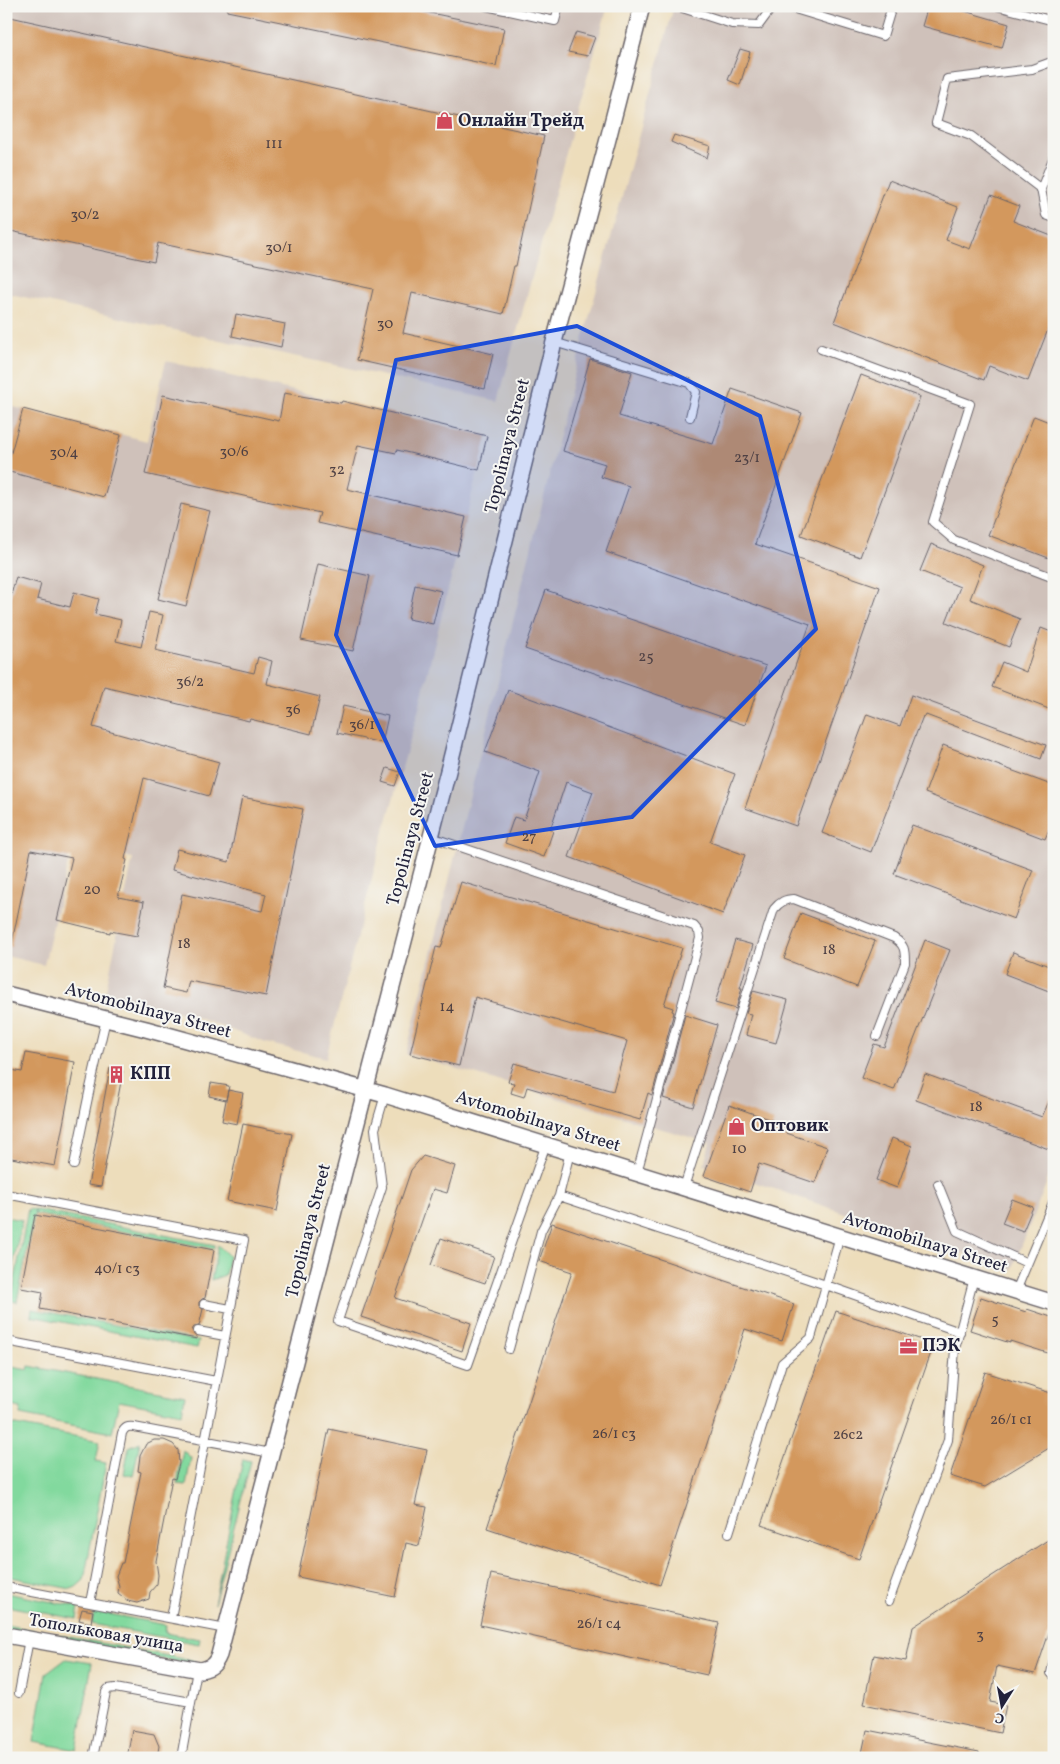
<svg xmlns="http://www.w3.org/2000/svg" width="1060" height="1764" font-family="Vollkorn,serif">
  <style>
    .industrial { fill: #cfc1ba }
    .green { fill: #82d99e; stroke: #527e6c }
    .building { fill: #d3985d }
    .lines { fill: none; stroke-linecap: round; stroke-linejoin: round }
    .service-casing { stroke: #696368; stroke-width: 10 }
    .minor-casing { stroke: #696368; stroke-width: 18 }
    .service { stroke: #fff; stroke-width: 8 }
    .minor { stroke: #fff; stroke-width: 15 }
    .marked { fill: #1d4ed8; fill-opacity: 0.2; stroke: #1d4ed8; stroke-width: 4; stroke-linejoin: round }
    .labels { text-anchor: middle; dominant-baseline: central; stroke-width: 4; stroke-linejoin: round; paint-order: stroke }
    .number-label { font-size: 15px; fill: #4e4044 }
    .poi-label { font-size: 18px; font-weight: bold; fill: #22223b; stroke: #f6f6f2; text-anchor: start }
    .street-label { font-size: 18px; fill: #22223b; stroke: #f6f6f2 }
  </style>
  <rect width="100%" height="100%" fill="#f6f6f2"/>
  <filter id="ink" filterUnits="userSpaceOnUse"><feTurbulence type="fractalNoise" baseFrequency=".02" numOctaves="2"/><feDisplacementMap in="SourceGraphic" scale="10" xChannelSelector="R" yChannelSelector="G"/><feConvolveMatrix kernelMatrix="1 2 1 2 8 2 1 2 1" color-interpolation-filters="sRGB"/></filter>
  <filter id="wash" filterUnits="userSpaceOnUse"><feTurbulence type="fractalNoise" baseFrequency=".0096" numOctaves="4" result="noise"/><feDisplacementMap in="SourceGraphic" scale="20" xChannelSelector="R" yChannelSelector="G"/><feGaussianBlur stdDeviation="1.12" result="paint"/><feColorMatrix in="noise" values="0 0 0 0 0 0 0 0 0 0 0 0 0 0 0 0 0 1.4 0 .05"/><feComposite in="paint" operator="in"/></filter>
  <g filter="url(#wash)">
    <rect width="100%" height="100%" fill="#edddbb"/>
    <path class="industrial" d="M6,6H608L580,102L498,401L6,293Z
      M674,6H1054V1164L1012,1270L704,1165L710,1143L406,1054L580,351Z
      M166,361L487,436L466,517L417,715L383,835L326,1058L266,1043L188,1014L105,995L133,858L72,845L44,965L6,956V405L147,441Z"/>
    <path class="green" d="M28,1209L35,1210L17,1302L11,1301Z
      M36,1210L215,1245L214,1249L35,1214Z
      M6,1217L22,1220L6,1301Z
      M218,1245L229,1256L225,1275L211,1280Z
      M32,1309L199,1341L197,1348L31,1316Z
      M6,1366L28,1370L29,1366L185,1396L182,1413L119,1401L112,1433L20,1415L21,1408L6,1405Z
      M6,1423L100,1441L96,1461L106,1463L84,1580L76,1587L71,1589L6,1576Z
      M140,1442L133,1476L124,1474L129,1447Z
      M183,1450L191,1458L186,1485L177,1484Z
      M243,1459L251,1461L214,1604Z
      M6,1593L79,1607L77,1619L6,1606Z
      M94,1611L166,1625L165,1633L200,1639L199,1644L92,1624Z
      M6,1625L195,1661L194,1665L6,1630Z
      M66,1659L92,1663L77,1750L34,1742L46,1674Z"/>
    <g id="blocks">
      <path class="building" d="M227,6H396L504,28L496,66L227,11Z
        M928,6H947L1009,24L1002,48L922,26Z
        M6,16L544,136L516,266H514L503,314L412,293L403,333L493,354L485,389L357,360L373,289L158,243L154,262L6,230Z
        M576,32L595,37L588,56L568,52Z
        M740,49L750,52L740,85L728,80Z
        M674,135L710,146L707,158L671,142Z
        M889,180L958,207L946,240L970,249L991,195L1019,206L1013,221L1054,237V314L1028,381L989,366L984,380L834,322Z
        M236,314L285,324L281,347L232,336Z
        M590,359L632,372L619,416L713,444L732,389L802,413L755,544L880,587L796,826L745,808L810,624L606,552L629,486L601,477L605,464L563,451Z
        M861,375L920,397L860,557L801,535Z
        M284,393L341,403L342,401L487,436L479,470L397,450L396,453L358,445L347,489L466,517L457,555L317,523L320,513L145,474L163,395L279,421Z
        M23,409L121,435L104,497L6,471Z
        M1034,416L1054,424V560L988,535Z
        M181,504L210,511L186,606L158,599Z
        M931,544L983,565L970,599L1020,619L1009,647L946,622L960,587L920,571Z
        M318,564L370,576L353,651L301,640Z
        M16,577L41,584L37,599L70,607L74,592L99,599L95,614L121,620L116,641L141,647L149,612L163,615L155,650L254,673L258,657L272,661L267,684L320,697L311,734L250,719L249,721L104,686L93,727L219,762L209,796L144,778L125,859L127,860L118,897L144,902L137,936L110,931V933L57,920L72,858L31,850L11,947L6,946V613Z
        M415,585L441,591L433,624L408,619Z
        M546,590L766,666L745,725L525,649Z
        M1041,628L1054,633V711L992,687L1002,662L1026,672Z
        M508,690L735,774L710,842L745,855L723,914L569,857L593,792L566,782L550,830L553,831L544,857L505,843L514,817L524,820L540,772L485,752Z
        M911,695L1046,745L1041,759L926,715L925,717L923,716L871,852L822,833L867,714L900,726Z
        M343,706L388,716L382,743L337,733Z
        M943,745L1054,786V817L1045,839L925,793Z
        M387,768L400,772L395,786L382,782Z
        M242,797L303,809L266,996L189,981L186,993L163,988L182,894L262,911L266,894L172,870L177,849L229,862Z
        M912,825L1033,870L1014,919L894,874Z
        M461,882L682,948L664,1005L673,1008L672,1011L674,1012L652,1095L648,1093L640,1120L527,1087L524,1097L511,1093L514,1083L508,1082L514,1063L613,1091L627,1041L475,997L459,1066L410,1054L436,947L441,948Z
        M801,913L875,941L857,987L784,959Z
        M735,940L753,945L740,988H742L736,1009L715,1003Z
        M925,940L950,950L894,1090L861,1078L874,1044L884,1047Z
        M1013,952L1054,968V993L1005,974Z
        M753,991L788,1000L776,1043L746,1035L751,1014L746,1013Z
        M685,1015L717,1025L693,1107L663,1098Z
        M26,1053L75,1062L55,1166L6,1157V1069L22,1072Z
        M110,1068L123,1071L101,1187L88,1185Z
        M925,1074L1042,1117L1054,1090V1151L916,1100Z
        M211,1083L229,1086L226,1100L209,1096Z
        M228,1090L243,1093L237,1124L222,1121Z
        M729,1105L774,1121L772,1128L827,1147L815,1183L759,1164L750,1192L704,1176Z
        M243,1124L292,1134L277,1211L227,1201Z
        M892,1138L912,1146L897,1188L876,1180Z
        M423,1156L455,1166L447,1193L433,1189L395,1298L471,1323L462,1351L361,1317L411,1170Z
        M1012,1199L1033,1207L1023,1231L1002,1223Z
        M35,1215L214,1250L205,1298L202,1299L199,1302V1306L203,1309L199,1326L194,1327L192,1330L194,1335L197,1337V1339L40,1309L43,1292L21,1288Z
        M552,1223L794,1304L782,1341L745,1329L660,1585L487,1528L572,1272L539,1261Z
        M441,1238L494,1256L485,1283L431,1265Z
        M981,1297L1026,1312L1027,1309L1054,1318V1355L1010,1341V1343L970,1330Z
        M836,1311L934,1344L859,1559L761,1525Z
        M985,1372L1054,1394V1445L985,1487L950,1476Z
        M329,1429L427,1450L415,1505L427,1507L419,1546L406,1543L395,1597L298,1577Z
        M154,1440H164L173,1444L178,1450L179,1464L175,1479L172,1478L156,1561L158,1575L157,1584L150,1592L149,1599L137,1603L132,1602L128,1601L118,1593L119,1586L116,1576L121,1563H123L141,1472L138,1471L140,1456L146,1444Z
        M1054,1536V1618L1035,1674L997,1666L990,1702L1006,1705L1000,1733L864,1704L874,1655L906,1661L913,1627Z
        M491,1574L719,1623L707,1675L480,1625Z
        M82,1609L93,1611L91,1623L79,1620Z
        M132,1730L154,1734L159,1746L157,1758H127Z
        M867,1730L979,1752V1758H861Z"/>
    </g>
  </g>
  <g filter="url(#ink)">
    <use href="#blocks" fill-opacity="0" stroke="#696368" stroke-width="1"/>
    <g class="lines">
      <defs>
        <path id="service" d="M486,6L555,21L559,6
          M676,6L732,24L759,25L773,6
          M785,6L883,36L892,6
          M997,6L1054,21
          M1054,61L1032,69L947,79L936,123L971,136L1041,189L1046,215L1054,218
          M1041,189L1054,156
          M554,342L689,383L696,392L690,417
          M821,349L970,404L933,522L954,540L1054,578
          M431,837L694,926L699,932L700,938L637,1173
          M385,1095L375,1129L382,1187L338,1321L468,1365L546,1144
          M570,1152L559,1196L826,1285L960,1332
          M74,1165L90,1088L106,1019
          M938,1184L957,1231L1027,1263
          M684,1187L774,909C780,902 785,899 794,899L894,938C905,945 905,950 905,963L877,1036
          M6,1194L244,1240L171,1618
          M1016,1291L1054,1200
          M204,1304L230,1309
          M198,1331L225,1336
          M6,1341L216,1381
          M509,1349L541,1231L559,1196
          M729,1533L782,1363L811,1338L840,1236
          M6,1587L226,1629
          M889,1601L948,1440L955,1349L974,1278
          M90,1603L122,1433C125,1427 128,1426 134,1427L271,1453
          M1054,1659L1051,1673L1054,1676
          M19,1693L29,1639
          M93,1758L106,1692L108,1689L115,1688L191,1702
          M181,1758L197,1670"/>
        <path id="minor" d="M6,994L146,1029L385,1095L1054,1303
          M6,1635L200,1670C211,1668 215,1665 219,1655L448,771L554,342L608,139L642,6"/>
      </defs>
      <use href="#service" class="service-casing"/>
      <use href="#minor" class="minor-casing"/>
      <use href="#service" class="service"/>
      <use href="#minor" class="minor"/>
    </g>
  </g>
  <path class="marked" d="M577,326L760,416L816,629L632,817L435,846L336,635L396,360Z"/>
  <defs>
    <symbol id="shop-bare" viewBox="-9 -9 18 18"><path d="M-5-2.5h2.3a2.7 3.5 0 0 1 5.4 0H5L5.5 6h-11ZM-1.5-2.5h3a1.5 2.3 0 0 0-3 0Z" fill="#d1495b" stroke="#f6f6f2" stroke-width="2.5" paint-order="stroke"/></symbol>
    <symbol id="building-bare" viewBox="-9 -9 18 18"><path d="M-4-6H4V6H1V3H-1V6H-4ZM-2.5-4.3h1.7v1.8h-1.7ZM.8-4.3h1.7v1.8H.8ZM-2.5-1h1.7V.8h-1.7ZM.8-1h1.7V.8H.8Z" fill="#d1495b" stroke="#f6f6f2" stroke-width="2.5" paint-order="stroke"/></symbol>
    <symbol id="office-bare" viewBox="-9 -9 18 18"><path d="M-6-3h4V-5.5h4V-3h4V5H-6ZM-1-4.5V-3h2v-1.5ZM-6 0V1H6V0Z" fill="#d1495b" stroke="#f6f6f2" stroke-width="2.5" paint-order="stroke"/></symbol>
  </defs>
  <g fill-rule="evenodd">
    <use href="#shop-bare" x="432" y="108" width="25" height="25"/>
    <use href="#building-bare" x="104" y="1062" width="25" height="25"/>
    <use href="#shop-bare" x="724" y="1114" width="25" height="25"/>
    <use href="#office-bare" x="896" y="1334" width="25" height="25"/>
  </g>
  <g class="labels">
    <g class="number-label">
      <text x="274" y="144">111</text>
      <text x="85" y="215">30/2</text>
      <text x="279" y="248">30/1</text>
      <text x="385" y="324">30</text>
      <text x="234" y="452">30/6</text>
      <text x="64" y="453">30/4</text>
      <text x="747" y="458">23/1</text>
      <text x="337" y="470">32</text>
      <text x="646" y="657">25</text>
      <text x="190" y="682">36/2</text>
      <text x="293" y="710">36</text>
      <text x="362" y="725">36/1</text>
      <text x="529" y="837">27</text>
      <text x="92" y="890">20</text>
      <text x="184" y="944">18</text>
      <text x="829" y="950">18</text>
      <text x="447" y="1007">14</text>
      <text x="976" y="1107">18</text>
      <text x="739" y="1149">10</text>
      <text x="117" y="1269">40/1 с3</text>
      <text x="995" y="1320">5</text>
      <text x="1011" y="1420">26/1 с1</text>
      <text x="614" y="1434">26/1 с3</text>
      <text x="848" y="1435">26с2</text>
      <text x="599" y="1624">26/1 с4</text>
      <text x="980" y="1635">3</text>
    </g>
    <g class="poi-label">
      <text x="458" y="121">Онлайн Трейд</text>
      <text x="130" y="1074">КПП</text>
      <text x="751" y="1126">Оптовик</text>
      <text x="922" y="1346">ПЭК</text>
    </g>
    <g class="street-label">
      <text transform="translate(508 446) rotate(-76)">Topolinaya Street</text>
      <text transform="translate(411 839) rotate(-75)">Topolinaya Street</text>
      <text transform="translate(148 1011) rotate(15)">Avtomobilnaya Street</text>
      <text transform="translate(538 1122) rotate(17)">Avtomobilnaya Street</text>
      <text transform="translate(309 1231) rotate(-76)">Topolinaya Street</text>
      <text transform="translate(925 1243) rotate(17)">Avtomobilnaya Street</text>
      <text transform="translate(106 1634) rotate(10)">Топольковая улица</text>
    </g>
  </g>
  <rect width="1060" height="1764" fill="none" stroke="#f6f6f2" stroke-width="25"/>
  <g transform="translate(1002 1706) rotate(191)" stroke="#f6f6f2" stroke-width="4" paint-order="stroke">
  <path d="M0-4L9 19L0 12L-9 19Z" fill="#22223b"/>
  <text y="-8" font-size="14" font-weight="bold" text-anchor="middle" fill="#22223b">С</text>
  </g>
</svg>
